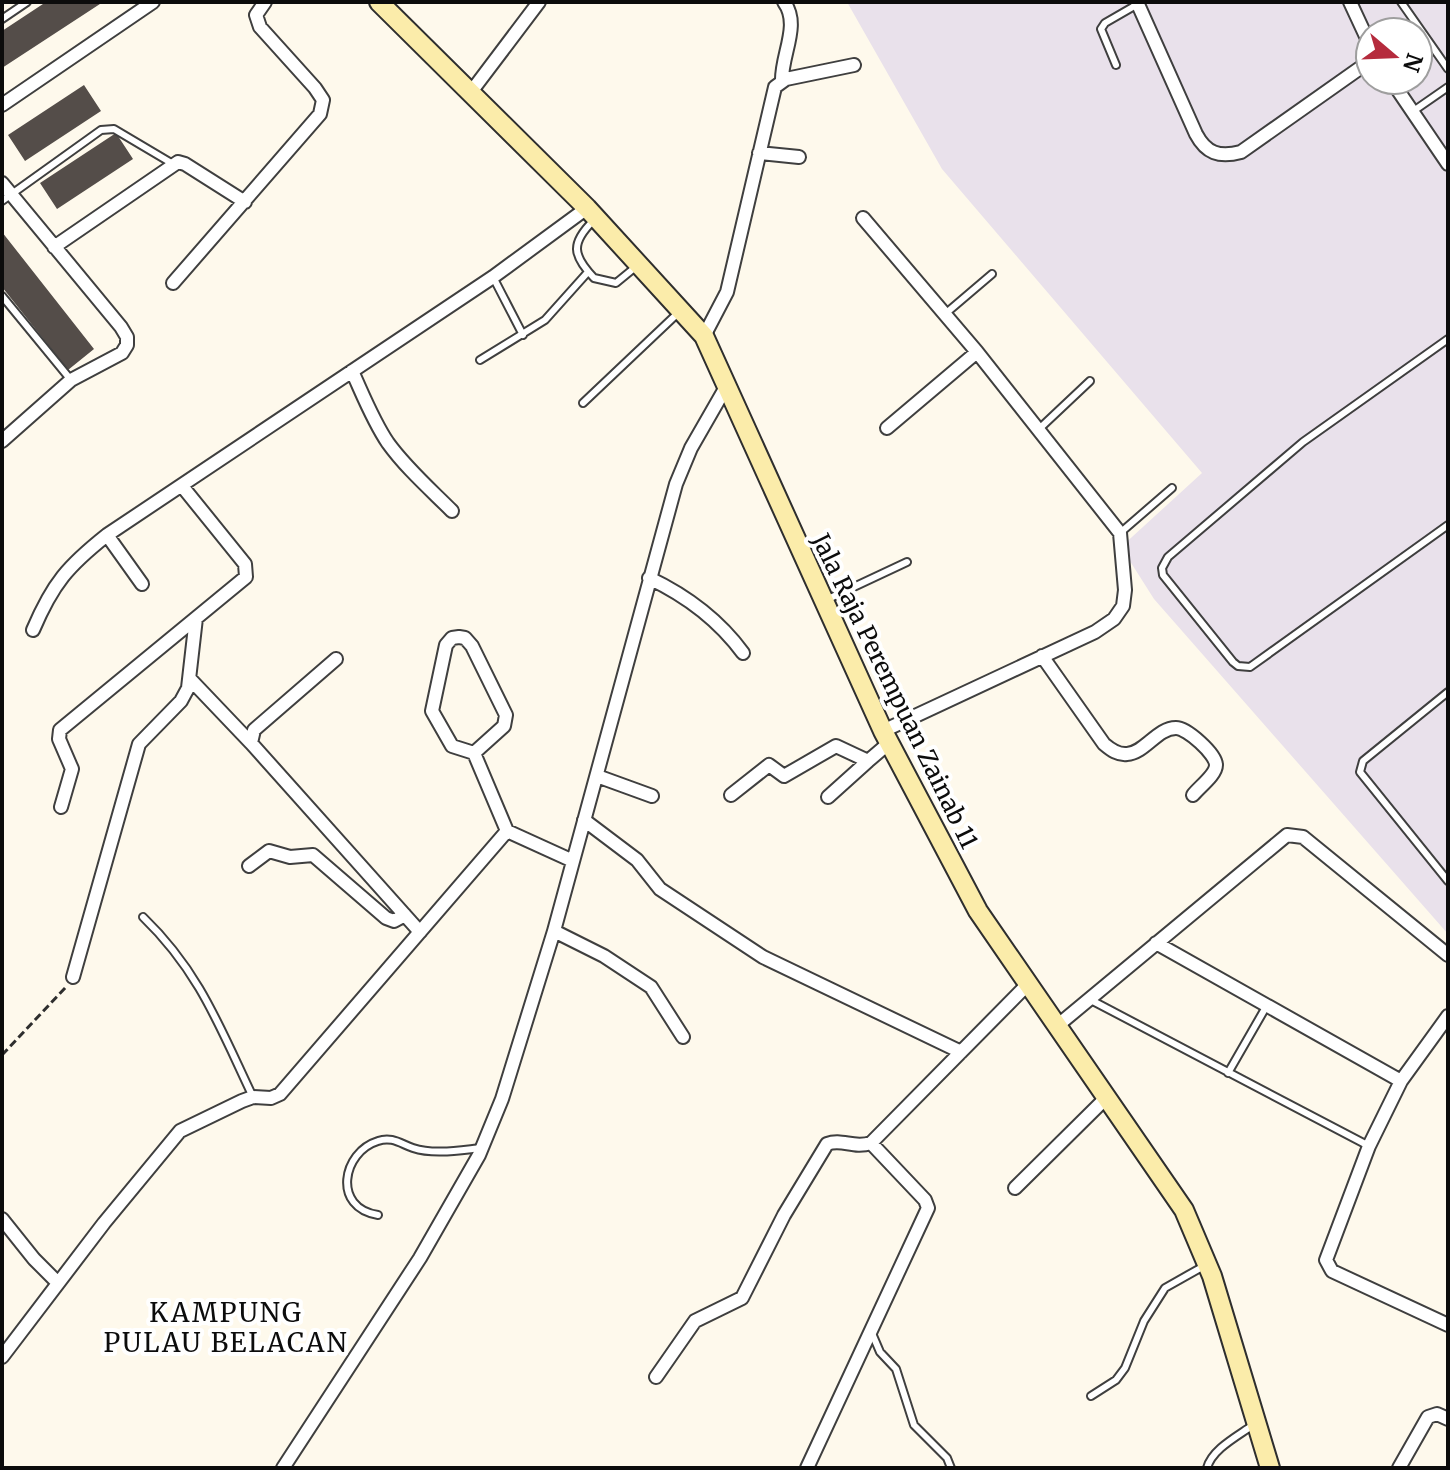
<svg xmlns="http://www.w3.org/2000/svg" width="1450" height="1470" font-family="Merriweather,serif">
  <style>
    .industrial { fill: #e9e1eb; fill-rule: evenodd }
    .building { fill: #544d49 }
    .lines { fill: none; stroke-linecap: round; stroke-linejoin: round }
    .service-casing { stroke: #3f3f3f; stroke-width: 10 }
    .minor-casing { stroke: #3f3f3f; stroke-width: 16 }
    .secondary-casing { stroke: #2e2e2e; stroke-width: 22 }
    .path { stroke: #2e2e2e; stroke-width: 3; stroke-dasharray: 8 4; stroke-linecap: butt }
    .service { stroke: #fff; stroke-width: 6 }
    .minor { stroke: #fff; stroke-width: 12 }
    .secondary { stroke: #fbecaa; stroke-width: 18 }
    .labels { text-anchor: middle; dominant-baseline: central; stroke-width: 8; stroke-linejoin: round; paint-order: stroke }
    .street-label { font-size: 24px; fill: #0c0c0c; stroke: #fff }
    .neighbourhood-label { font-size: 26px; letter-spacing: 2px; fill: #0c0c0c; stroke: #fff }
  </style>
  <rect width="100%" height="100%" fill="#fef9ec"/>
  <path class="industrial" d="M847,2H1448V934L1154,599L1121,547L1202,473L942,169ZM1370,32H1418V80H1370Z"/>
  <path class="building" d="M46,2H103L2,68V31Z
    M84,85L101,111L25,161L8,135Z
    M116,133L133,159L57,209L40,183Z
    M2,232L94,349L68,370L2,287Z"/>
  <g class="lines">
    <defs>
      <path id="service" d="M1401,2L1448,69
        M2,19L27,2
        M1116,65L1101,29L1105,23L1138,4
        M1412,112L1448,87
        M2,201L101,130L114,129L173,164
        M593,221C571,243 572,255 594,278L616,283L638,265
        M493,277L523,335
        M2,296L71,380
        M945,314L992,274
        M1448,339L1303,442L1168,557L1162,568L1163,575L1233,662L1238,666L1250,667L1448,525
        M480,360L545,320L588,272
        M583,403L678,313
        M1038,430L1090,381
        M1120,533L1172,488
        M826,600L907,562
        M1448,692L1363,761L1360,772L1448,881
        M143,917C200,972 220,1028 253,1097
        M1089,999L1369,1146
        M1228,1073L1266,1007
        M378,1215C332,1208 342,1152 378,1141C392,1136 401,1144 413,1148C434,1155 461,1150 482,1148
        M871,1331L880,1352L896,1369L914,1425L947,1458L951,1468
        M1091,1396L1116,1380L1125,1368L1144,1321L1165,1288L1204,1266
        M1207,1468C1212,1449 1238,1436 1253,1425"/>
      <path id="minor" d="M1137,2L1196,134C1206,153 1219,158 1241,152L1370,61
        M1350,2L1370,45
        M1391,80L1448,164
        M782,81C781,55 801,25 784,2
        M471,92L539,2
        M2,105L153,2
        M759,153L799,157
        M2,183L121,327L127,337V345L122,353L71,380L2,441
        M863,218L977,352L1120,533L1125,590L1123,606L1114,619L1095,632L883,731
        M54,247L178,162L185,164L245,202
        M173,283L320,114L323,100L315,88L260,27L256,15L265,2
        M704,336L727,292L775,87L786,79L854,65
        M352,371C363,395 373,421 388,443C406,468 430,489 452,511
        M887,428L977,352
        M107,535L142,584
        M649,578C687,596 718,619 743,653
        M33,630C53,583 68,566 107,535L493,277L587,208
        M459,637L465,638L472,646L506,715L504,726L474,753L452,746L432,711L446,645L452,638Z
        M1042,656L1104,744C1111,750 1118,755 1127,754C1145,753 1157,728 1176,728C1187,728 1216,754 1216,765C1216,775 1199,787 1193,795
        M336,659L254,730L251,743L420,932
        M190,679L251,743
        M474,753L507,831
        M597,776L652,796
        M731,795L769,765L784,776L836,746L868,761L889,743
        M828,797L868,761
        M61,807L72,769L59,739L60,730L246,577L245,564L182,486
        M584,820L637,860L660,889L763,957L961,1052
        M249,866L269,851L290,857L313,855L386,918L394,921L405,915
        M554,931L604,956L651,987L683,1037
        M1156,943L1401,1081
        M73,977L139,744L181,701L188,688L196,618
        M1448,1016L1401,1081L1369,1146L1326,1260L1332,1271L1448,1325
        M1057,1026L1287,835L1303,837L1448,955
        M1015,1188L1107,1097
        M2,1219L34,1259L58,1283
        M2,1357L104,1223L180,1131L242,1101L253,1097L271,1098L280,1094L507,831L573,861
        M656,1377L695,1321L742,1298L784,1215L827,1144C842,1138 853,1149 871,1143L1028,984
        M283,1468L420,1258L479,1155L502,1099L554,931L676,484L691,448L726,387
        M807,1468L928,1208L925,1200L871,1143
        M1399,1468L1428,1417L1437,1414L1448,1419"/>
      <path id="secondary" d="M379,2L587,208L704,336L883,731L978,911L1184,1210L1212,1276L1270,1468"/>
    </defs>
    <use href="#service" class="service-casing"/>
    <use href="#minor" class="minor-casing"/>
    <use href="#secondary" class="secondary-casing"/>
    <path class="path" d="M2,1055L66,987"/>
    <use href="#service" class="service"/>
    <use href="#minor" class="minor"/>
    <use href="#secondary" class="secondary"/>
  </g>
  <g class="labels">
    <g class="street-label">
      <text transform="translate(895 691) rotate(64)">Jala Raja Perempuan Zainab 11</text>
    </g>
    <g class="neighbourhood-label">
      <text x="226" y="1312">KAMPUNG<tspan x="226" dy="30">PULAU BELACAN</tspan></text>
    </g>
  </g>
  <rect width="1450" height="1470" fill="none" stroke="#0c0c0c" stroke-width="8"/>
  <g transform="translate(1394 56) rotate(109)"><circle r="38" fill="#ffffff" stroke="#9e9e9e" stroke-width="2"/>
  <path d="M0-6L14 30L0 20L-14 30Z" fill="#b52b3d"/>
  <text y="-12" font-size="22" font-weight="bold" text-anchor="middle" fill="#0c0c0c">N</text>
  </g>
</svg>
